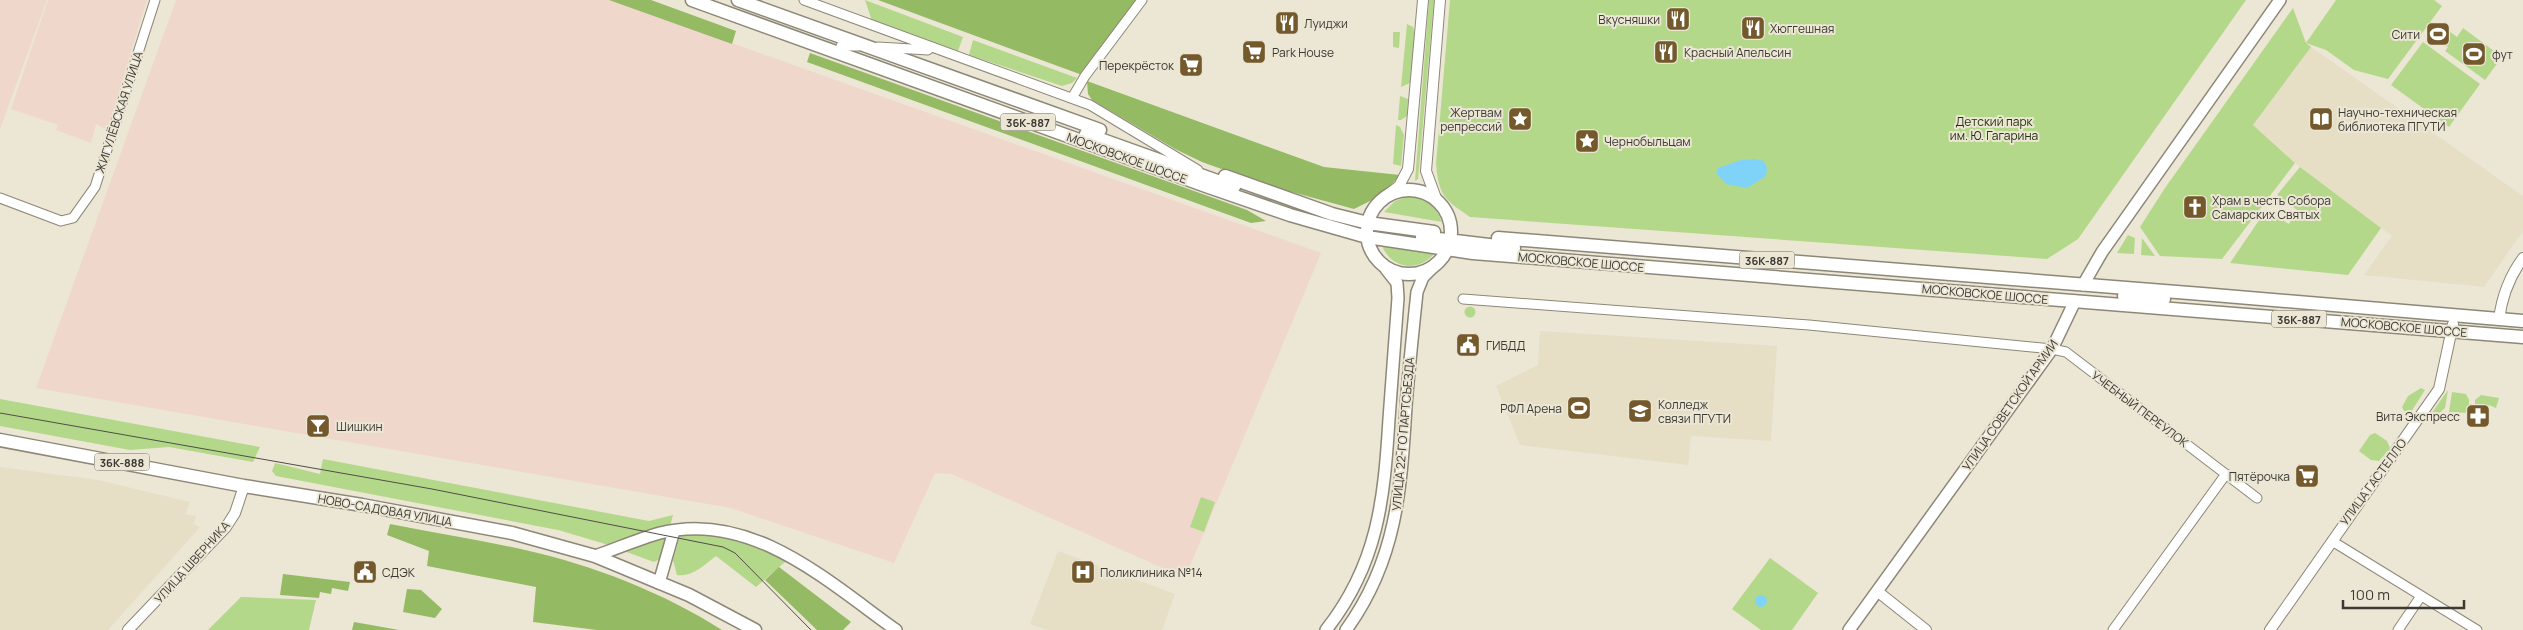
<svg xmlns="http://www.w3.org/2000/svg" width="2523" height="630" font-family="Manrope,sans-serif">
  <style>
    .industrial { fill: #efd7cc }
    .built { fill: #e6dec5 }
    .green { fill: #b4d889 }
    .forest { fill: #94ba63 }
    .water { fill: #7fd3f9 }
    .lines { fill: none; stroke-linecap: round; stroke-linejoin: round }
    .minor-casing { stroke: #8d8777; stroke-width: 11 }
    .tertiary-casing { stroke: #8d8777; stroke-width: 12 }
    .secondary-casing { stroke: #8d8777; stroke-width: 14 }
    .primary-casing { stroke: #8d8777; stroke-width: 15 }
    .minor { stroke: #fff; stroke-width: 9 }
    .tertiary { stroke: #fff; stroke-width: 10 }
    .secondary { stroke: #fff; stroke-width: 11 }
    .primary { stroke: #fff; stroke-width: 12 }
    .tram { stroke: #514e46; stroke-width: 1 }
    .labels { text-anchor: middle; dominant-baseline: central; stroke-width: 4; stroke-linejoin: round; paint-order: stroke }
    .shield { fill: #ece6d5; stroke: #706d63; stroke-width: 1 }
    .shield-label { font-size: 11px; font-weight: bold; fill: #3b3932 }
    .poi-label { font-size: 12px; fill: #3b3932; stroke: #ece6d5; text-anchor: start }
    .street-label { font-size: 12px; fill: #3b3932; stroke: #ece6d5 }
    .park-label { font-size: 12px; fill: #24330f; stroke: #ece6d5 }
  </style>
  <rect width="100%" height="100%" fill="#ece6d5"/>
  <path class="industrial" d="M0,0H47L0,129Z
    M48,0H147L107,130L96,124L91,143L56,130L58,125L11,109Z
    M176,0H611L1321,253L1185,578L952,474L935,473L894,563L731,508L36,388Z"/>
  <path class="built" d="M2311,47L2523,196V231L2484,287L2364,275L2392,236L2300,167L2253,125Z
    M1540,331L1777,346L1771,441L1691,436L1688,465L1520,445L1496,386L1538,365Z
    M0,467L98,480L190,502L185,514L196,516L194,524L200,527L108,630H0Z
    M1058,551L1175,594L1162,630H1048L1030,624Z"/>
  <path class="green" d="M865,0L963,37L958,51L872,21Z
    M1429,0H1434L1418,179L1415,181Z
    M1450,0H2246L2078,239L2047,259L1470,217C1444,199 1439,196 1436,164Z
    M2336,0H2434L2442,6L2388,79L2354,70L2326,50L2306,43L2311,47L2253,125L2295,163L2222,259L2160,256L2140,227L2165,188L2293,8L2306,43Z
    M2438,23L2457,37L2463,28L2502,57L2485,80L2445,51L2448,47L2430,33Z
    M1407,24L1413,27L1415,34L1410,83L1401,87Z
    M1393,32H1400L1399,48L1393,47Z
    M973,40L1077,78L1072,83L1062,86L969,55Z
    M2423,42L2480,84L2449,127L2391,85Z
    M1400,96L1408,99L1407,116L1401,120H1398Z
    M1396,125L1400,127L1404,135L1401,166L1393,164Z
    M2300,167L2381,228L2348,275L2230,263L2266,210L2289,224L2297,210L2277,195Z
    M1410,196C1427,198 1436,206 1442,222L1384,212L1395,201Z
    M2128,235L2135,238L2134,254L2117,253Z
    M2142,238L2155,256L2141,255Z
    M1382,246L1435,253C1418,273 1392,269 1382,246Z
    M1464.5 312a5.5 5.5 0 1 1 11 0a5.5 5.5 0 1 1-11 0Z
    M2421,388L2425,390L2411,412L2404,411L2402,407L2408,396Z
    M2448,390L2445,408L2433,419L2429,417Z
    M2452,392L2466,394L2469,400V413L2449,412Z
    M2481,395L2499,398L2496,408L2489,405L2487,408L2490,414L2487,416L2475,414V400Z
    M0,399L260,447L253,462L169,447L130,450L0,426Z
    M2375,433L2387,441L2390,448L2379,461L2371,460L2359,451L2370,435Z
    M323,459L649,521L673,515L662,558L654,562L602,543L558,530L276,476L272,471L275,463L320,474Z
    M1201,497L1215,502L1204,532L1190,527Z
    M682,530L724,532L791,557L756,587L716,556C704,565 693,577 677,575L673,560Z
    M1770,558L1818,593L1792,630H1761L1732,609Z
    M241,597L316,600L309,630H208Z"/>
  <path class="forest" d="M609,0H651L736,31L732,44Z
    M878,0H1144L1085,76Z
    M810,53L1247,210L1266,221L1251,223L807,62Z
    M1087,81L1324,167L1400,175L1382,195L1354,209L1266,185L1202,162L1175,149L1092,100L1088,94Z
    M390,524C435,533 480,540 525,550C593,565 664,593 722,630H597L533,622L536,587L427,566L429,551L387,535Z
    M779,567L851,622L843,630H817L765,580Z
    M283,574L350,582L348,591L332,588L331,594L320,592L319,598L280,595Z
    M407,589L421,590L442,609L435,618L403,612Z
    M354,622L399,630H352Z"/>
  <path class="water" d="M1754,159L1764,161L1767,168L1766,176L1747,188L1726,184L1716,173L1718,168L1741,160Z
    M1755 601a6 6 0 1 1 12 0a6 6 0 1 1-12 0Z"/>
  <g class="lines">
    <defs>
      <path id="minor" d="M804,0L1090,105L1198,170
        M841,46H858
        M878,47L928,50
        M1072,98L1085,76L1142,0
        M0,198L61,221L73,218L95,187L155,0
        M1463,299L1809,325L2052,349L2066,352L2257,498
        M2332,541L2477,630
        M2113,630L2226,474
        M2398,630L2421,596"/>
      <path id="tertiary" d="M1386,196L1399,186L1408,169L1423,0
        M1437,201L1426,171L1440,0
        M2499,319C2502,296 2509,277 2523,258
        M1877,591L1926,630
        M128,630L226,527L235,513L244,486
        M2270,630L2439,389L2453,324"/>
      <path id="secondary" d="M2083,285L2102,252L2280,0
        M595,556C616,549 638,539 660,533C751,510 827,581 896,630
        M659,583L674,531
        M1326,630C1378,564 1384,500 1389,419C1392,379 1395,338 1398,298L1397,283L1386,269
        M1346,630C1397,560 1401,489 1406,406C1409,368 1413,330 1417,292L1423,277L1436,264
        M1849,630L2052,349L2075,301"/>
      <path id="primary" d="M692,0L1206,186L1290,215L1367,237L1473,253L2523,337
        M738,0L1100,130
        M1086,134L1234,187
        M1225,176L1332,214L1368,223L1434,232
        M1367 232a42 42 0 1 1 84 0a42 42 0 1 1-84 0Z
        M1422,237L1514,248
        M1498,238L2202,294L2523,321
        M2124,296L2164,299
        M0,440L244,486L362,505L512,533L595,556L689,595L755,630"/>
    </defs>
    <use href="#minor" class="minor-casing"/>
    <use href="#tertiary" class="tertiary-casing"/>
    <use href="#secondary" class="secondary-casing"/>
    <use href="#primary" class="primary-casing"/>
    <use href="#minor" class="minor"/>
    <use href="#tertiary" class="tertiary"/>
    <use href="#secondary" class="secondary"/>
    <use href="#primary" class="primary"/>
    <path class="tram" d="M0,413L432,489L723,547L735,553L811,630"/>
  </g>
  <defs>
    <symbol id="restaurant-square" viewBox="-11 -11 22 22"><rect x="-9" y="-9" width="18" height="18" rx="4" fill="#73592b" stroke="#ece6d5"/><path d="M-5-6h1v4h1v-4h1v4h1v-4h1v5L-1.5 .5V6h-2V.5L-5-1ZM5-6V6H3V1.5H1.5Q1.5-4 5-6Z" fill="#fff"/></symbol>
    <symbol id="stadium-square" viewBox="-11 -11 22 22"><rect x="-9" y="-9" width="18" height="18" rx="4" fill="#73592b" stroke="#ece6d5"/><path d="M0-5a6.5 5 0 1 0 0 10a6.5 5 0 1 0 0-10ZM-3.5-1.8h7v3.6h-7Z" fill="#fff"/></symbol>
    <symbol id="supermarket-square" viewBox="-11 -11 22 22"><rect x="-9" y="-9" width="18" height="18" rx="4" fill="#73592b" stroke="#ece6d5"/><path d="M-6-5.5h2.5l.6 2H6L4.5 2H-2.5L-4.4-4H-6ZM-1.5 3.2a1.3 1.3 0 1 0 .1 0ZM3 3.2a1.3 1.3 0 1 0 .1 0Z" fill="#fff"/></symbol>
    <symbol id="sight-square" viewBox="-11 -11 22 22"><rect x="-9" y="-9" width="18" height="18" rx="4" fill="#73592b" stroke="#ece6d5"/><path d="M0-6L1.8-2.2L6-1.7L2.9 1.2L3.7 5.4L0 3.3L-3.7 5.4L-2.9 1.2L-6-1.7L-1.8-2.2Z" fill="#fff"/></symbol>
    <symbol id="library-square" viewBox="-11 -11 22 22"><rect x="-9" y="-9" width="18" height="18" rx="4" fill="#73592b" stroke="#ece6d5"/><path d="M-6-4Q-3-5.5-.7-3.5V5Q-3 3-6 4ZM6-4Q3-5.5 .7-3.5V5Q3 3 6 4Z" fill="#fff"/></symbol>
    <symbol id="church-square" viewBox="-11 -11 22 22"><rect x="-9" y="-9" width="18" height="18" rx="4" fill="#73592b" stroke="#ece6d5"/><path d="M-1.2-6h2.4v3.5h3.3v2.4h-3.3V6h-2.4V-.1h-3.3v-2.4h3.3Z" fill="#fff"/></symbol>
    <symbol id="civic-square" viewBox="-11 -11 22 22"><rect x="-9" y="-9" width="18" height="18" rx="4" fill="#73592b" stroke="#ece6d5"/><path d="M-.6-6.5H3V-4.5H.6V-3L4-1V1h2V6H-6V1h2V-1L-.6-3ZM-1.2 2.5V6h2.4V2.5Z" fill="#fff"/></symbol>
    <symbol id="university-square" viewBox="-11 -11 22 22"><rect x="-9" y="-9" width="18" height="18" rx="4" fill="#73592b" stroke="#ece6d5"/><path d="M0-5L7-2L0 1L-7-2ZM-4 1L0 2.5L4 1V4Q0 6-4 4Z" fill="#fff"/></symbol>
    <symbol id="pharmacy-square" viewBox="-11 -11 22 22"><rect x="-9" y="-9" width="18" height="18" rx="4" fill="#73592b" stroke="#ece6d5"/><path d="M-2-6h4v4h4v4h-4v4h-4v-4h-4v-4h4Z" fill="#fff"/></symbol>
    <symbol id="bar-square" viewBox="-11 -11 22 22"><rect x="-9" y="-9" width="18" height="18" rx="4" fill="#73592b" stroke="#ece6d5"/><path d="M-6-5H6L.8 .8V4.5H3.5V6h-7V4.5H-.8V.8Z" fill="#fff"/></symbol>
    <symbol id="hospital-square" viewBox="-11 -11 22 22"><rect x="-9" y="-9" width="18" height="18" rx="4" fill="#73592b" stroke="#ece6d5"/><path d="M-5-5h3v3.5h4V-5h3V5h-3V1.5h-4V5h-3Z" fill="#fff"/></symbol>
  </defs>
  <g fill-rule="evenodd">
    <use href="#restaurant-square" x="1664" y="5" width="28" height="28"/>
    <use href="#restaurant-square" x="1273" y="9" width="28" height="28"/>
    <use href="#restaurant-square" x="1739" y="14" width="28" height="28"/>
    <use href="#stadium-square" x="2424" y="20" width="28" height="28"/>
    <use href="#supermarket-square" x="1240" y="38" width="28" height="28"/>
    <use href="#restaurant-square" x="1652" y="38" width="28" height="28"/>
    <use href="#stadium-square" x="2460" y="40" width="28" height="28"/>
    <use href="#supermarket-square" x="1177" y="51" width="28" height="28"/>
    <use href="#sight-square" x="1506" y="105" width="28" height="28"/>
    <use href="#library-square" x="2307" y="105" width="28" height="28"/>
    <use href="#sight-square" x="1573" y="127" width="28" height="28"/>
    <use href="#church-square" x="2181" y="193" width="28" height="28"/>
    <use href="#civic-square" x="1454" y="331" width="28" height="28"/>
    <use href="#stadium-square" x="1565" y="394" width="28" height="28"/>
    <use href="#university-square" x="1626" y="397" width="28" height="28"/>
    <use href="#pharmacy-square" x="2464" y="402" width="28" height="28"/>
    <use href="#bar-square" x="304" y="412" width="28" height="28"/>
    <use href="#supermarket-square" x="2293" y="462" width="28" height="28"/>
    <use href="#civic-square" x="351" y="558" width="28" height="28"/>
    <use href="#hospital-square" x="1069" y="558" width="28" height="28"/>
  </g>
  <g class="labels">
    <g class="shield">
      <rect x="1000.5" y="113.5" width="55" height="17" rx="4"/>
      <rect x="1739.5" y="251.5" width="55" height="17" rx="4"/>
      <rect x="2271.5" y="310.5" width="55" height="17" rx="4"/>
      <rect x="94.5" y="453.5" width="55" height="17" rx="4"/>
    </g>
    <g class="shield-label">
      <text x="1028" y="122">36К-887</text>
      <text x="1767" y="260">36К-887</text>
      <text x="2299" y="319">36К-887</text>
      <text x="122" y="462">36К-888</text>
    </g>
    <g class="poi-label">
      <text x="1660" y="19" text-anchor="end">Вкусняшки</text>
      <text x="1304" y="23">Луиджи</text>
      <text x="1770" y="28">Хюггешная</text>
      <text x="2420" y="34" text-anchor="end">Сити</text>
      <text x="1272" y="52">Park House</text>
      <text x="1684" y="52">Красный Апельсин</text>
      <text x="2492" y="54">фут</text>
      <text x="1174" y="65" text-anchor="end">Перекрёсток</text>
      <text x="1502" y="112" text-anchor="end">Жертвам<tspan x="1502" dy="14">репрессий</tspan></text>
      <text x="2338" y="112">Научно-техническая<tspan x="2338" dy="14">библиотека ПГУТИ</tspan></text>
      <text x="1604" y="141">Чернобыльцам</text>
      <text x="2212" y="200">Храм в честь Собора<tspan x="2212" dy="14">Самарских Святых</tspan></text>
      <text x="1486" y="345">ГИБДД</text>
      <text x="1658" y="404">Колледж<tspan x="1658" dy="14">связи ПГУТИ</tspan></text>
      <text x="1562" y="408" text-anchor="end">РФЛ Арена</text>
      <text x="2460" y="416" text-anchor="end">Вита Экспресс</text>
      <text x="336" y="426">Шишкин</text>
      <text x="2290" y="476" text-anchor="end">Пятёрочка</text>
      <text x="382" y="572">СДЭК</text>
      <text x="1100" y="572">Поликлиника №14</text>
    </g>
    <g class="street-label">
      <text transform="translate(119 112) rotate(-72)">ЖИГУЛЁВСКАЯ УЛИЦА</text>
      <text transform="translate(1127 158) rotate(20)">МОСКОВСКОЕ ШОССЕ</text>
      <text transform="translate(1581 262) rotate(5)">МОСКОВСКОЕ ШОССЕ</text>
      <text transform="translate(1985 294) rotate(5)">МОСКОВСКОЕ ШОССЕ</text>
      <text transform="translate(2404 327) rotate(5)">МОСКОВСКОЕ ШОССЕ</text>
      <text transform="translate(2010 405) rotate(-55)">УЛИЦА СОВЕТСКОЙ АРМИИ</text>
      <text transform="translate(2140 409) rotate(37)">УЧЕБНЫЙ ПЕРЕУЛОК</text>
      <text transform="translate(1403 434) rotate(-85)">УЛИЦА 22-ГО ПАРТСЪЕЗДА</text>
      <text transform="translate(2373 482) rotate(-54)">УЛИЦА ГАСТЕЛЛО</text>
      <text transform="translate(385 510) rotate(10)">НОВО-САДОВАЯ УЛИЦА</text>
      <text transform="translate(192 562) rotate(-48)">УЛИЦА ШВЕРНИКА</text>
    </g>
    <g class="park-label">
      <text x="1994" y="121">Детский парк<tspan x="1994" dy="14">им. Ю. Гагарина</tspan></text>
    </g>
  </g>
  <path d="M2343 600v8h121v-8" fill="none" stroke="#3b3932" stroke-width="2.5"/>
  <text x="2350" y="600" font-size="15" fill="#3b3932" stroke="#ece6d5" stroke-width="4" paint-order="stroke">100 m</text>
</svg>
